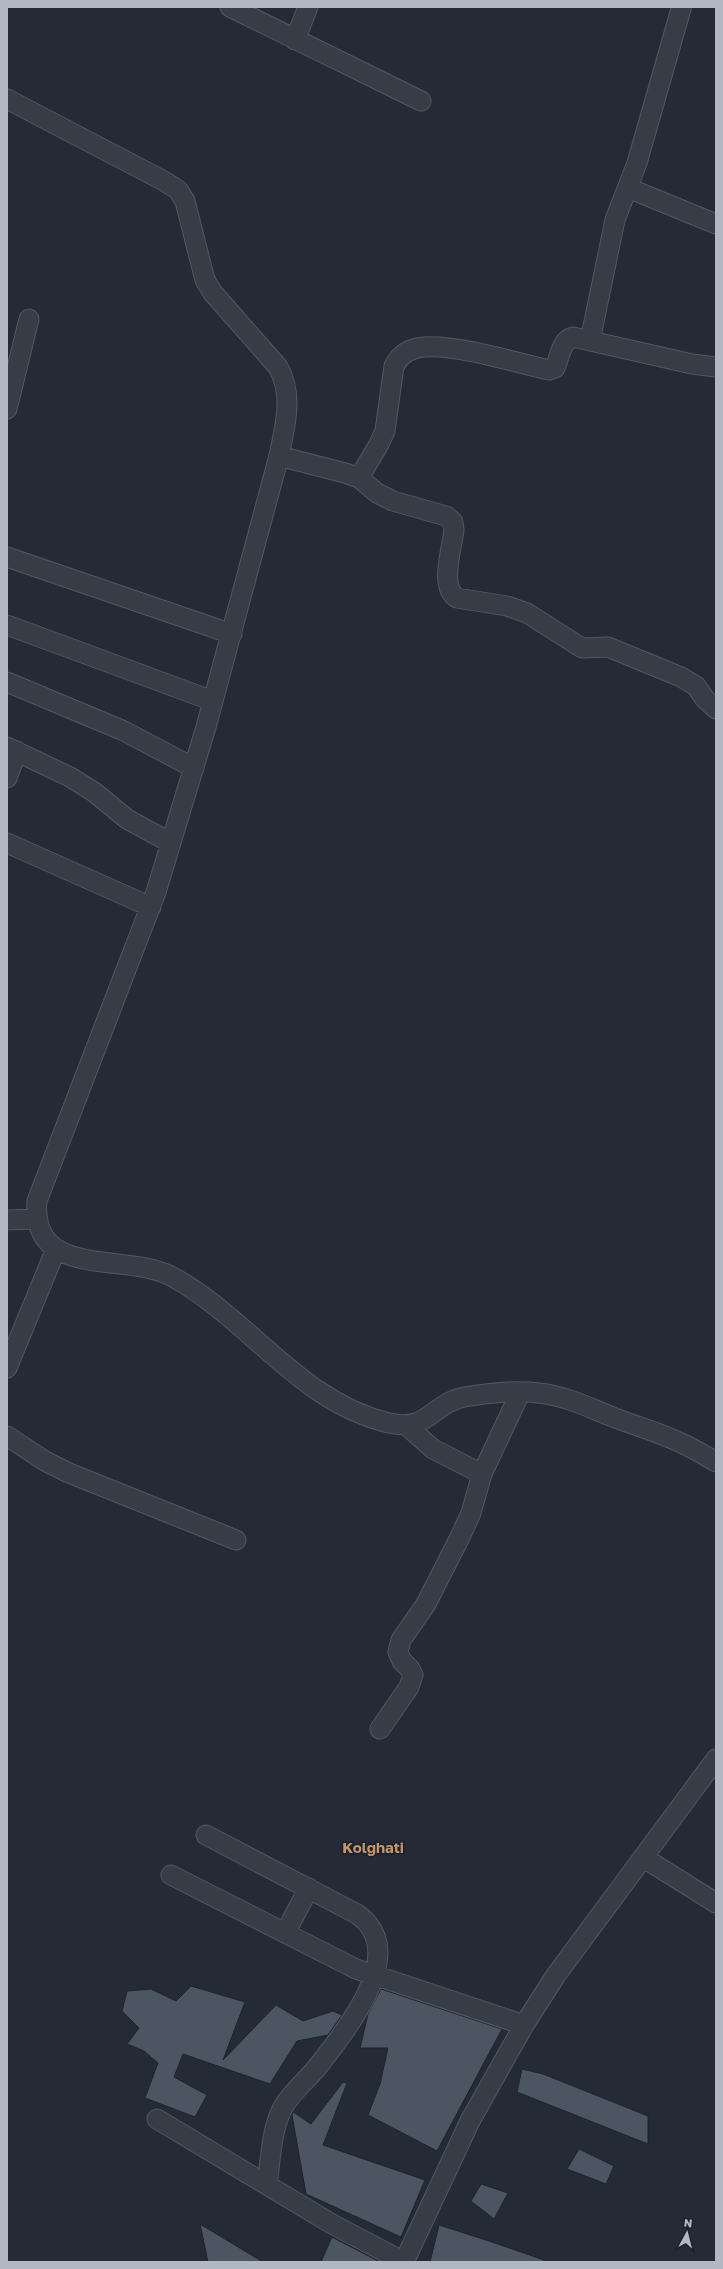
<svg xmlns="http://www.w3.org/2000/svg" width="723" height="2269" font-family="'Golos Text',sans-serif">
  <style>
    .building { fill: #4c5562; stroke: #1e242e }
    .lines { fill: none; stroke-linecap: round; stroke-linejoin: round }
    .minor-casing { stroke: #525862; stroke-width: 21 }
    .minor { stroke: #373d47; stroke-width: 19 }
    .labels { text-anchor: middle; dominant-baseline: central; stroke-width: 3.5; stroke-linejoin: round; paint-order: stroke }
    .district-label { font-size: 15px; font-weight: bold; fill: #c6946a; stroke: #1c222c }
  </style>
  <rect width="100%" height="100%" fill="#242b36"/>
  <path class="building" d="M191,1986L245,2002L223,2060L276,2005L303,2021L333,2011L342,2015L328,2035L297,2041L270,2084L183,2054L174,2077L207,2095L195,2117L145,2098L158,2063L144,2051L127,2044L139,2028L122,2011L127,1991L151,1989L176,2001Z
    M381,1989L502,2029L437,2151L368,2115L380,2084L388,2048H360L368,2014Z
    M522,2069L543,2074L648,2116V2144L517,2092Z
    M343,2082L347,2083L323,2145L425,2180L401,2237L306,2194L292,2115L293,2112L311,2124Z
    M579,2149L614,2166L606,2184L567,2169Z
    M481,2184L508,2193L494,2219L471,2201Z
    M200,2224L263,2262H208Z
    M439,2225L489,2241L544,2260V2262H430Z
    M332,2237L380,2262H321Z"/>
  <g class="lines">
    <defs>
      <path id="minor" d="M230,7L421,101
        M295,40L308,7
        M7,99L164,181L178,190L185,201L205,280L213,293L278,367C294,395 285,426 279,456L206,727L156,892L37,1201C31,1280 124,1252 171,1276C249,1318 299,1402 389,1423C429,1432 431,1404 464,1397C488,1393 515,1390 539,1393C567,1396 592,1409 618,1419C639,1427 661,1433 681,1443C693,1448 704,1455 716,1462
        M628,188L716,224
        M590,341L615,220L637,163L681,9
        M7,409L29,319
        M279,456L345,473L359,478L377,493L393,501L446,516L453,522L454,530C452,549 439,587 457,598L507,606L527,613L582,648L608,647L681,677L696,686L705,699L716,709
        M359,478L379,444L385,431L394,366C400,354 411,348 424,347C460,345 513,362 549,370L555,368C560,357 561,340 573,337L692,364L716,367
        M7,557L232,634
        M7,625L213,701
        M7,682L124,731L194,768
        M7,747L70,777L94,792L127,819L171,843
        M7,778L17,751
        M7,843L151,907
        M7,1220L36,1219
        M7,1368L56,1249
        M407,1426L433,1449L482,1474
        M7,1436L45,1461L69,1473L236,1540
        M380,1729L409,1687L413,1675L410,1669L402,1661L398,1652L401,1640L426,1604L460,1537L471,1513L482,1474L520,1393
        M206,1835L357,1914C361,1917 365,1920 368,1924C401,1964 343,2034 319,2065C308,2079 294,2090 285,2104C271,2126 271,2159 267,2184
        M644,1858L716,1903
        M171,1875L356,1969L524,2025
        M285,1933L309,1888
        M157,2119L332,2224L404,2262
        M404,2262L470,2121L524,2025L556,1975L716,1759"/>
    </defs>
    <use href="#minor" class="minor-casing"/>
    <use href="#minor" class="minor"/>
  </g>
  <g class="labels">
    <g class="district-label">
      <text x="373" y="1847">Kolghati</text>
    </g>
  </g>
  <rect width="723" height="2269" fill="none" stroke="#b2b8c3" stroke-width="16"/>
  <g transform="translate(687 2233) rotate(7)" stroke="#1c222c" stroke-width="3" paint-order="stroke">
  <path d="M0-3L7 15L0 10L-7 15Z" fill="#b2b8c3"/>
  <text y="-6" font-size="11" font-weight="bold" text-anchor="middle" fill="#b2b8c3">N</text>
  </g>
</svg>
